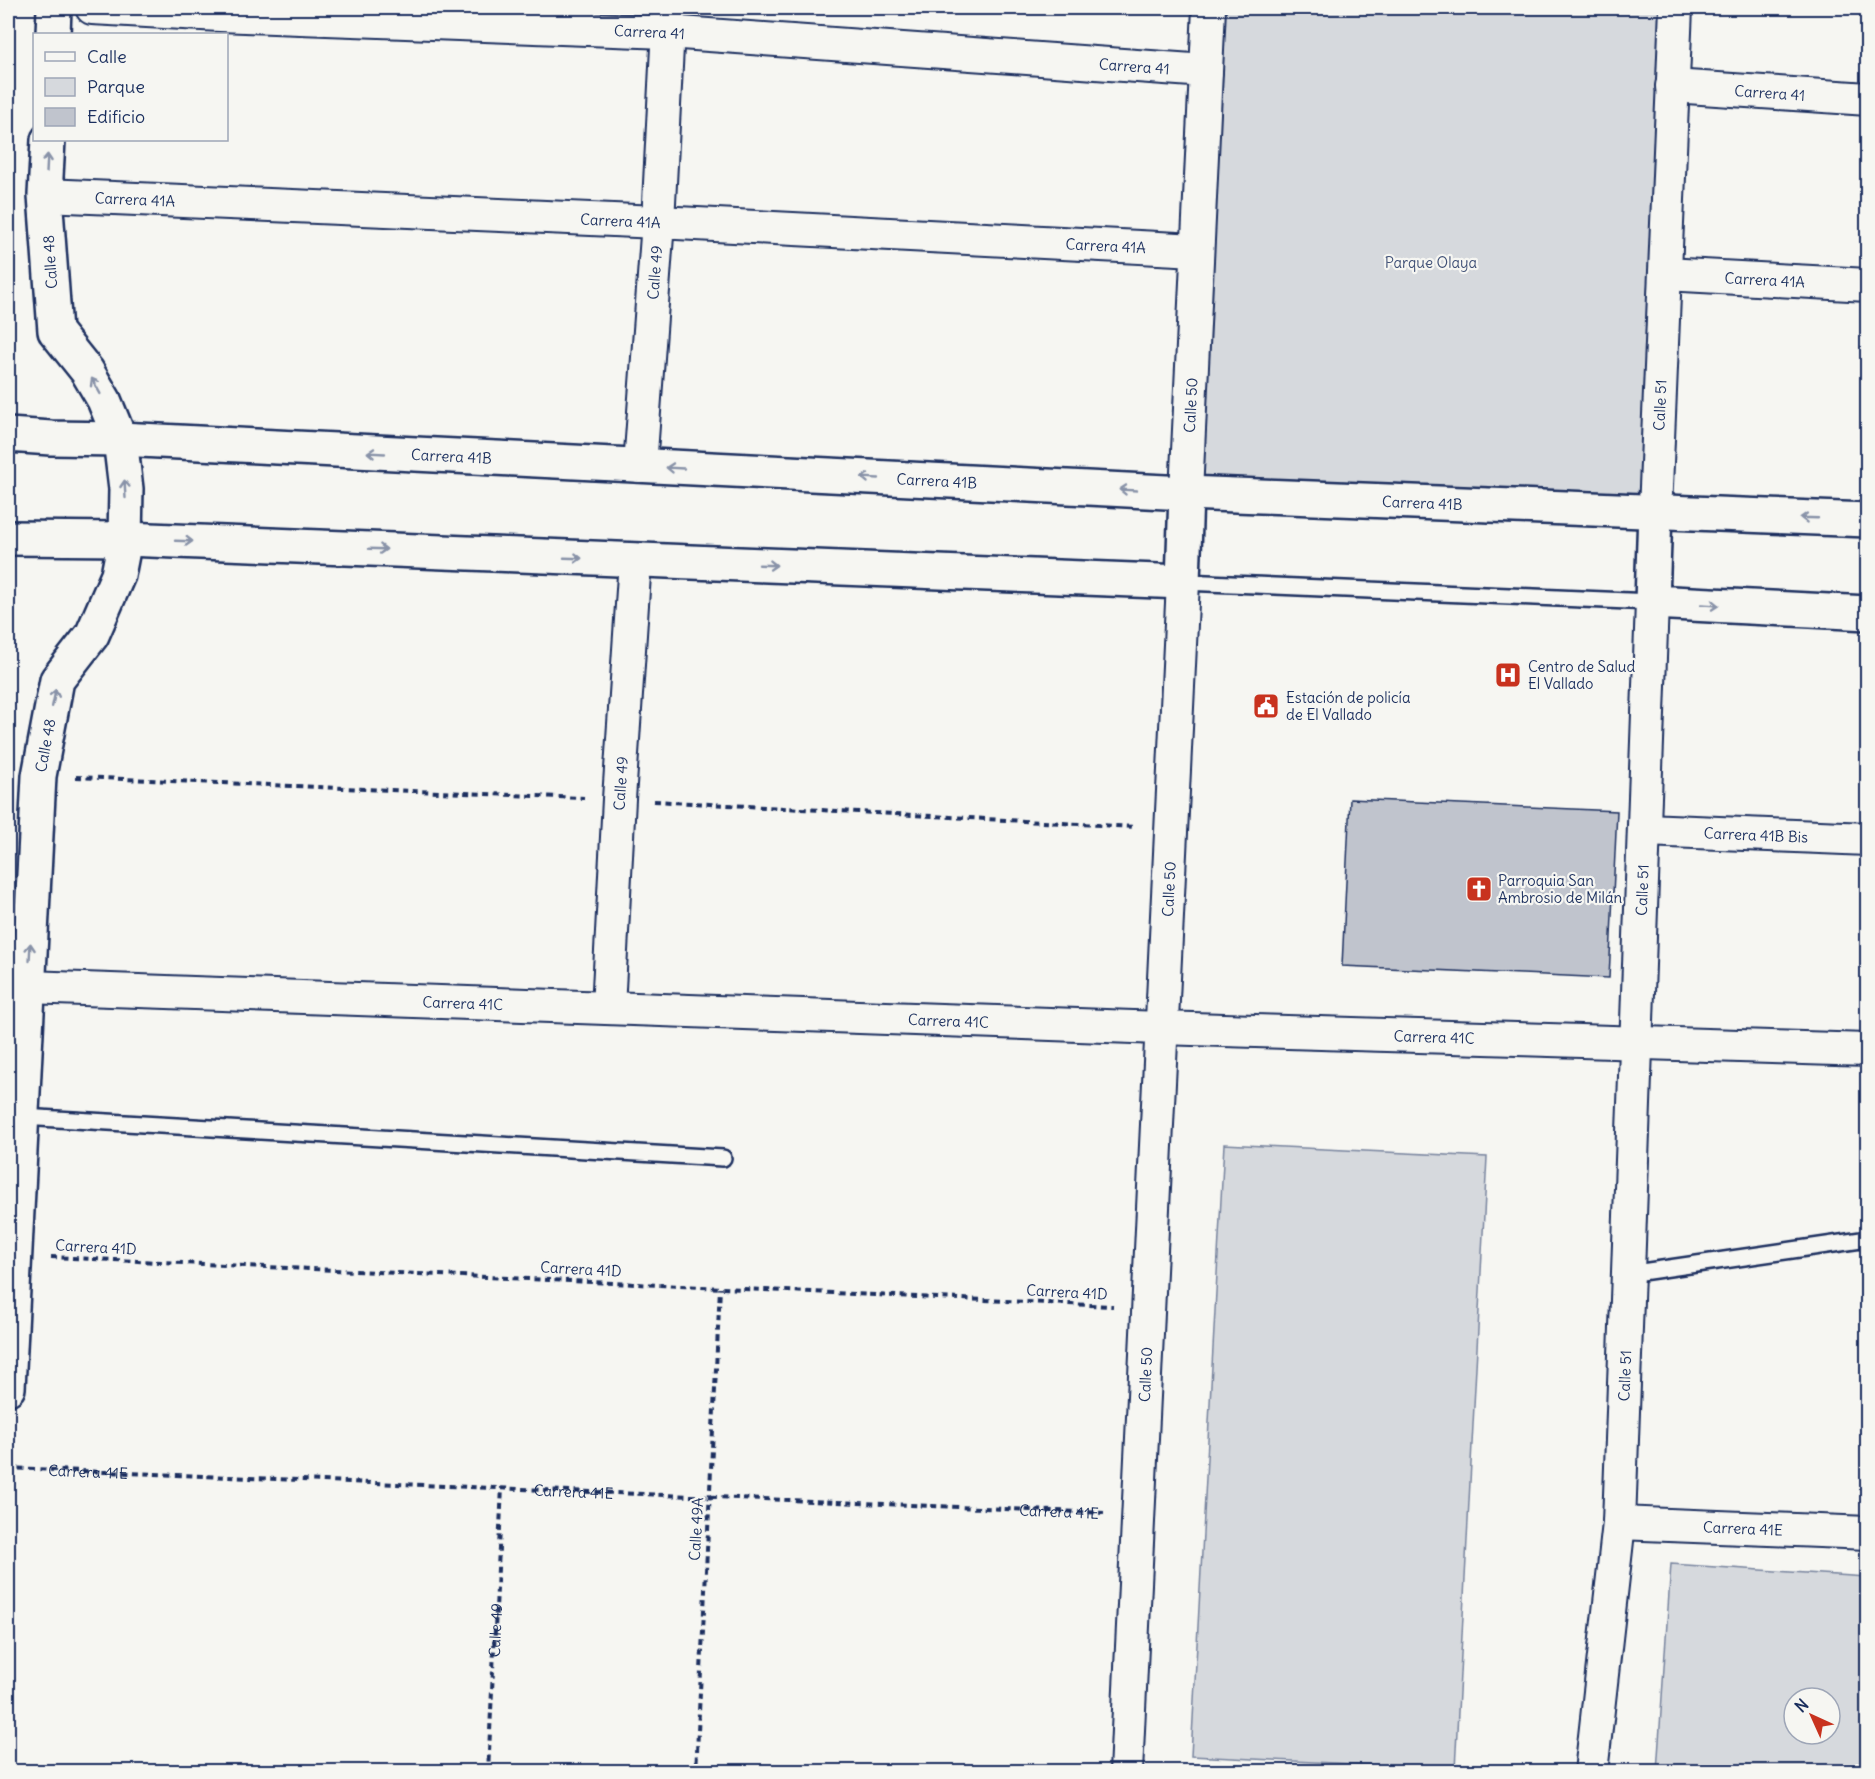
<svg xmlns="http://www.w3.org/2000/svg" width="1875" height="1779" font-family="Delius,sans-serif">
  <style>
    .green { fill: #d6d9dd; stroke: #78849e; stroke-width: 1.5; fill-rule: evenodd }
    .building { fill: #c0c4cd; stroke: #1b2f5e; stroke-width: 1.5 }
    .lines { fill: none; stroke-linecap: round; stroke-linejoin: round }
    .service-casing { stroke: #1b2f5e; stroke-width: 20 }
    .minor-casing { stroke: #1b2f5e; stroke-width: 36 }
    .tertiary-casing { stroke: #1b2f5e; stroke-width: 38 }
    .path { stroke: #1b2f5e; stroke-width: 4; stroke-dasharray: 6 4.5; stroke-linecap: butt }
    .service { stroke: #f6f6f2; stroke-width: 15 }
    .minor { stroke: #f6f6f2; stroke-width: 32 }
    .tertiary { stroke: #f6f6f2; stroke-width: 33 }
    .oneway { stroke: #8892a8 }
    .labels { text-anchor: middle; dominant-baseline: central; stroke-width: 4.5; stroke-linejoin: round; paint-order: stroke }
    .street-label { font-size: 15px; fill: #1b2f5e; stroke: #f6f6f2 }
    .park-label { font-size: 15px; fill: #405177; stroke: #f6f6f2 }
    .poi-label { font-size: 15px; fill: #1b2f5e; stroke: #f6f6f2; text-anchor: start }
  </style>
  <rect width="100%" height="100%" fill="#f6f6f2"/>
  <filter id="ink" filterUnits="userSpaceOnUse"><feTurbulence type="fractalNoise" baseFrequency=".0167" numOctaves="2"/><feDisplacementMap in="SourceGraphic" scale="12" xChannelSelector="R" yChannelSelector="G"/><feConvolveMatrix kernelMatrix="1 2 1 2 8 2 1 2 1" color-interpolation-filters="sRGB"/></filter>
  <g filter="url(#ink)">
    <path class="green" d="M1209,8H1676L1655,511L1186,493Z
      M1224,1144L1487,1157L1455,1769L1191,1756Z
      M1671,1564L1867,1577V1771H1657ZM1794,1698H1830V1734H1794Z"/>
    <path class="building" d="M1350,799L1617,811L1609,978L1342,966Z"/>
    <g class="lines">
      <defs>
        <path id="service" d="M1183,582L1652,602
          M22,1117L723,1158
          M1628,1274L1868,1239"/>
        <g id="minor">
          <path id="s3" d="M92,8L220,15L667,32L1206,71"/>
          <path id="s4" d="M1672,86L1868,99"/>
          <path id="s5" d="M45,195L658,222L1197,250"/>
          <path id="s6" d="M1665,274L1868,285"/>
          <path id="s7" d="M640,466L658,222L669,8"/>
          <path id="s8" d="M1186,493L1209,8"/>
          <path id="s9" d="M1655,511L1676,8"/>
          <path id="s10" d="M1645,830L1868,839"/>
          <path id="s11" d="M28,987L1161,1028L1868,1050"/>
          <path id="s12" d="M608,1008L619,799L635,560"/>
          <path id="s13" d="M1619,1523L1868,1533"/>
          <path id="s14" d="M1126,1772L1183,582"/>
          <path id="s15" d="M1591,1772L1619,1523L1652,602"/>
        </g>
        <g id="tertiary">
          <path d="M53,34L54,8"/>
          <path id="s16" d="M8,435L51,438L120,439L1186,493L1868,520"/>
          <path d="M1655,511L1652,602L1868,613"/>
          <path d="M8,538L125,539L1183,582L1186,493"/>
          <path id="s17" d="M8,1388L39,776L57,680L92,635L118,575L125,539L126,489L120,439L104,400L87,371L55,331L45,195L48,140"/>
        </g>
      </defs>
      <use href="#service" class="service-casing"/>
      <use href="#minor" class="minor-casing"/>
      <use href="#tertiary" class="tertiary-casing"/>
      <g class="path">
        <path d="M76,777L584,798"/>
        <path d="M654,801L1135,827"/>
        <path d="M51,1257L1113,1306"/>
        <path id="s1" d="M8,1468L1104,1513"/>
        <path id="s2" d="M488,1772L502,1487"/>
        <path d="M696,1772L720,1288"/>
      </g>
      <use href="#service" class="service"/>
      <use href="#minor" class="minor"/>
      <use href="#tertiary" class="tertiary"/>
    </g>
    <defs><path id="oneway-shaft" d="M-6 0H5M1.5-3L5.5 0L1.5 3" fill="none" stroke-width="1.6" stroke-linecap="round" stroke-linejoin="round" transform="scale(1.5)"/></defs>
    <g class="oneway">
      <use href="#oneway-shaft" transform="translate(47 163) rotate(-87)"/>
      <use href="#oneway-shaft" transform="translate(96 386) rotate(-119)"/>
      <use href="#oneway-shaft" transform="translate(376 453) rotate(-177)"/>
      <use href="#oneway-shaft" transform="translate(675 468) rotate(-177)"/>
      <use href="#oneway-shaft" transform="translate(870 478) rotate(-177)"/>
      <use href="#oneway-shaft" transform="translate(125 489) rotate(-93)"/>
      <use href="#oneway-shaft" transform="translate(1128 490) rotate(-177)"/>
      <use href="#oneway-shaft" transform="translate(1809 518) rotate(-178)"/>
      <use href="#oneway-shaft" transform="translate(184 541) rotate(2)"/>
      <use href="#oneway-shaft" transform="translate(378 549) rotate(2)"/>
      <use href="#oneway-shaft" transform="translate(573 558) rotate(2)"/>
      <use href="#oneway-shaft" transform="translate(768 565) rotate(2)"/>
      <use href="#oneway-shaft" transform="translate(1710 605) rotate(3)"/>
      <use href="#oneway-shaft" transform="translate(54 698) rotate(-78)"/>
      <use href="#oneway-shaft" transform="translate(30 952) rotate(-87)"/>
    </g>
  </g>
  <defs>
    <symbol id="hospital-square" viewBox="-11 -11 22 22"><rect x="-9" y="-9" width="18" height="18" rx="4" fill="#c8321e" stroke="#f6f6f2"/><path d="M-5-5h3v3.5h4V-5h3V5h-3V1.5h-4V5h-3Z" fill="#fff"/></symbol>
    <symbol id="civic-square" viewBox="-11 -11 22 22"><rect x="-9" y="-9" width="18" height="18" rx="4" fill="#c8321e" stroke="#f6f6f2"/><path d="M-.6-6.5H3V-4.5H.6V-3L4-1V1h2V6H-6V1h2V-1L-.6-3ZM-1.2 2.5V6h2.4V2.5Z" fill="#fff"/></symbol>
    <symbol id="church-square" viewBox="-11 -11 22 22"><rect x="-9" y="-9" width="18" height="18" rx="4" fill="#c8321e" stroke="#f6f6f2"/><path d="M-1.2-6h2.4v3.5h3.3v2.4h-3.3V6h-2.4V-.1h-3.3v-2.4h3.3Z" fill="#fff"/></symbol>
  </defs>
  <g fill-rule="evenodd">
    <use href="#hospital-square" x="1493" y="660" width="30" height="30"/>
    <use href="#civic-square" x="1251" y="691" width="30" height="30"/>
    <use href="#church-square" x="1464" y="874" width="30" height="30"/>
  </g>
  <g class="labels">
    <g class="street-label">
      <text stroke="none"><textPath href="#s3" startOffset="558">Carrera 41</textPath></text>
      <text stroke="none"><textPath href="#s3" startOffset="1044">Carrera 41</textPath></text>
      <text stroke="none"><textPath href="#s4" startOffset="98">Carrera 41</textPath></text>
      <text stroke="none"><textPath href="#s5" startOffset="90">Carrera 41A</textPath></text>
      <text stroke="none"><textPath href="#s5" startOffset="576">Carrera 41A</textPath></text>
      <text stroke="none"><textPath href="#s5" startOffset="1062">Carrera 41A</textPath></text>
      <text transform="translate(50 262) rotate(-94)">Calle 48</text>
      <text stroke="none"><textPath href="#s7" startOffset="194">Calle 49</textPath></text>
      <text stroke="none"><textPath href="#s6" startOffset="100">Carrera 41A</textPath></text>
      <text stroke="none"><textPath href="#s8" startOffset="88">Calle 50</textPath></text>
      <text stroke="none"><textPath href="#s9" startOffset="106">Calle 51</textPath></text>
      <text stroke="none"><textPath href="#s16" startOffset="444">Carrera 41B</textPath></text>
      <text stroke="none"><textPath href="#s16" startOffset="930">Carrera 41B</textPath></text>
      <text stroke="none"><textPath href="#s16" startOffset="1416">Carrera 41B</textPath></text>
      <text stroke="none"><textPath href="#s17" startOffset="644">Calle 48</textPath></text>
      <text stroke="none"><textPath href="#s12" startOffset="225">Calle 49</textPath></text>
      <text stroke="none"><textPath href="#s10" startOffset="111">Carrera 41B Bis</textPath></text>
      <text stroke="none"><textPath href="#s14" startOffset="884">Calle 50</textPath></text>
      <text stroke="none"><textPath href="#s15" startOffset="884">Calle 51</textPath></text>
      <text stroke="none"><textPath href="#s11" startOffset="435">Carrera 41C</textPath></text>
      <text stroke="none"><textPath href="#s11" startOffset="921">Carrera 41C</textPath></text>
      <text stroke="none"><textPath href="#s11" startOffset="1407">Carrera 41C</textPath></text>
      <text transform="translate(96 1247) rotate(3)">Carrera 41D</text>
      <text transform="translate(581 1269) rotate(3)">Carrera 41D</text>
      <text transform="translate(1067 1292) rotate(3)">Carrera 41D</text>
      <text stroke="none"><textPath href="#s14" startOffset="398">Calle 50</textPath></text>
      <text stroke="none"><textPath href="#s15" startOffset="398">Calle 51</textPath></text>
      <text stroke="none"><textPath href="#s1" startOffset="80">Carrera 41E</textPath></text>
      <text stroke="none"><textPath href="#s1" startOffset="566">Carrera 41E</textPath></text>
      <text stroke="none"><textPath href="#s1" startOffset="1052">Carrera 41E</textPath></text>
      <text stroke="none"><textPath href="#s13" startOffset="124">Carrera 41E</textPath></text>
      <text transform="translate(696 1529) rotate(-87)">Calle 49A</text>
      <text stroke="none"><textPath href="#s2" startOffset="142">Calle 49</textPath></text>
    </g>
    <g class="park-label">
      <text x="1431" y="262">Parque Olaya</text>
    </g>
    <g class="poi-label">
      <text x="1528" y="666">Centro de Salud<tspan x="1528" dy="17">El Vallado</tspan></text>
      <text x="1286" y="697">Estación de policía<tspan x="1286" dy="17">de El Vallado</tspan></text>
      <text x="1498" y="880">Parroquia San<tspan x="1498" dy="17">Ambrosio de Milán</tspan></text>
    </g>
  </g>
  <rect width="1875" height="1779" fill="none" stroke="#f6f6f2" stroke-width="30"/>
  <rect x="15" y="15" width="1845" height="1749" fill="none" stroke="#1b2f5e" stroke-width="2" filter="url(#ink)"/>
  <rect x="33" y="33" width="195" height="108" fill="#f6f6f2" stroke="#9ea6b7" stroke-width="1.5"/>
  <rect x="45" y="52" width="30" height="9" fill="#f6f6f2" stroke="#9ea6b7" stroke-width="1.5"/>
  <text x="87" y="63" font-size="18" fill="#1b2f5e">Calle</text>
  <rect x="45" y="78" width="30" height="18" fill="#d6d9dd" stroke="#9ea6b7" stroke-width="1.5"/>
  <text x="87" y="93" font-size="18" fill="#1b2f5e">Parque</text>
  <rect x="45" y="108" width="30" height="18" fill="#c0c4cd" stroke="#9ea6b7" stroke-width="1.5"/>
  <text x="87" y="123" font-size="18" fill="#1b2f5e">Edificio</text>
  <g transform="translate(1812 1716) rotate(315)"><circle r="28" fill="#f6f6f2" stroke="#9ea6b7" stroke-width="1.5"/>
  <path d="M0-4.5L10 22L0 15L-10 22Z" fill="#c8321e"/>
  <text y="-9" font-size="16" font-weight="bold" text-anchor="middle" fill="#1b2f5e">N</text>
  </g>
</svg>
